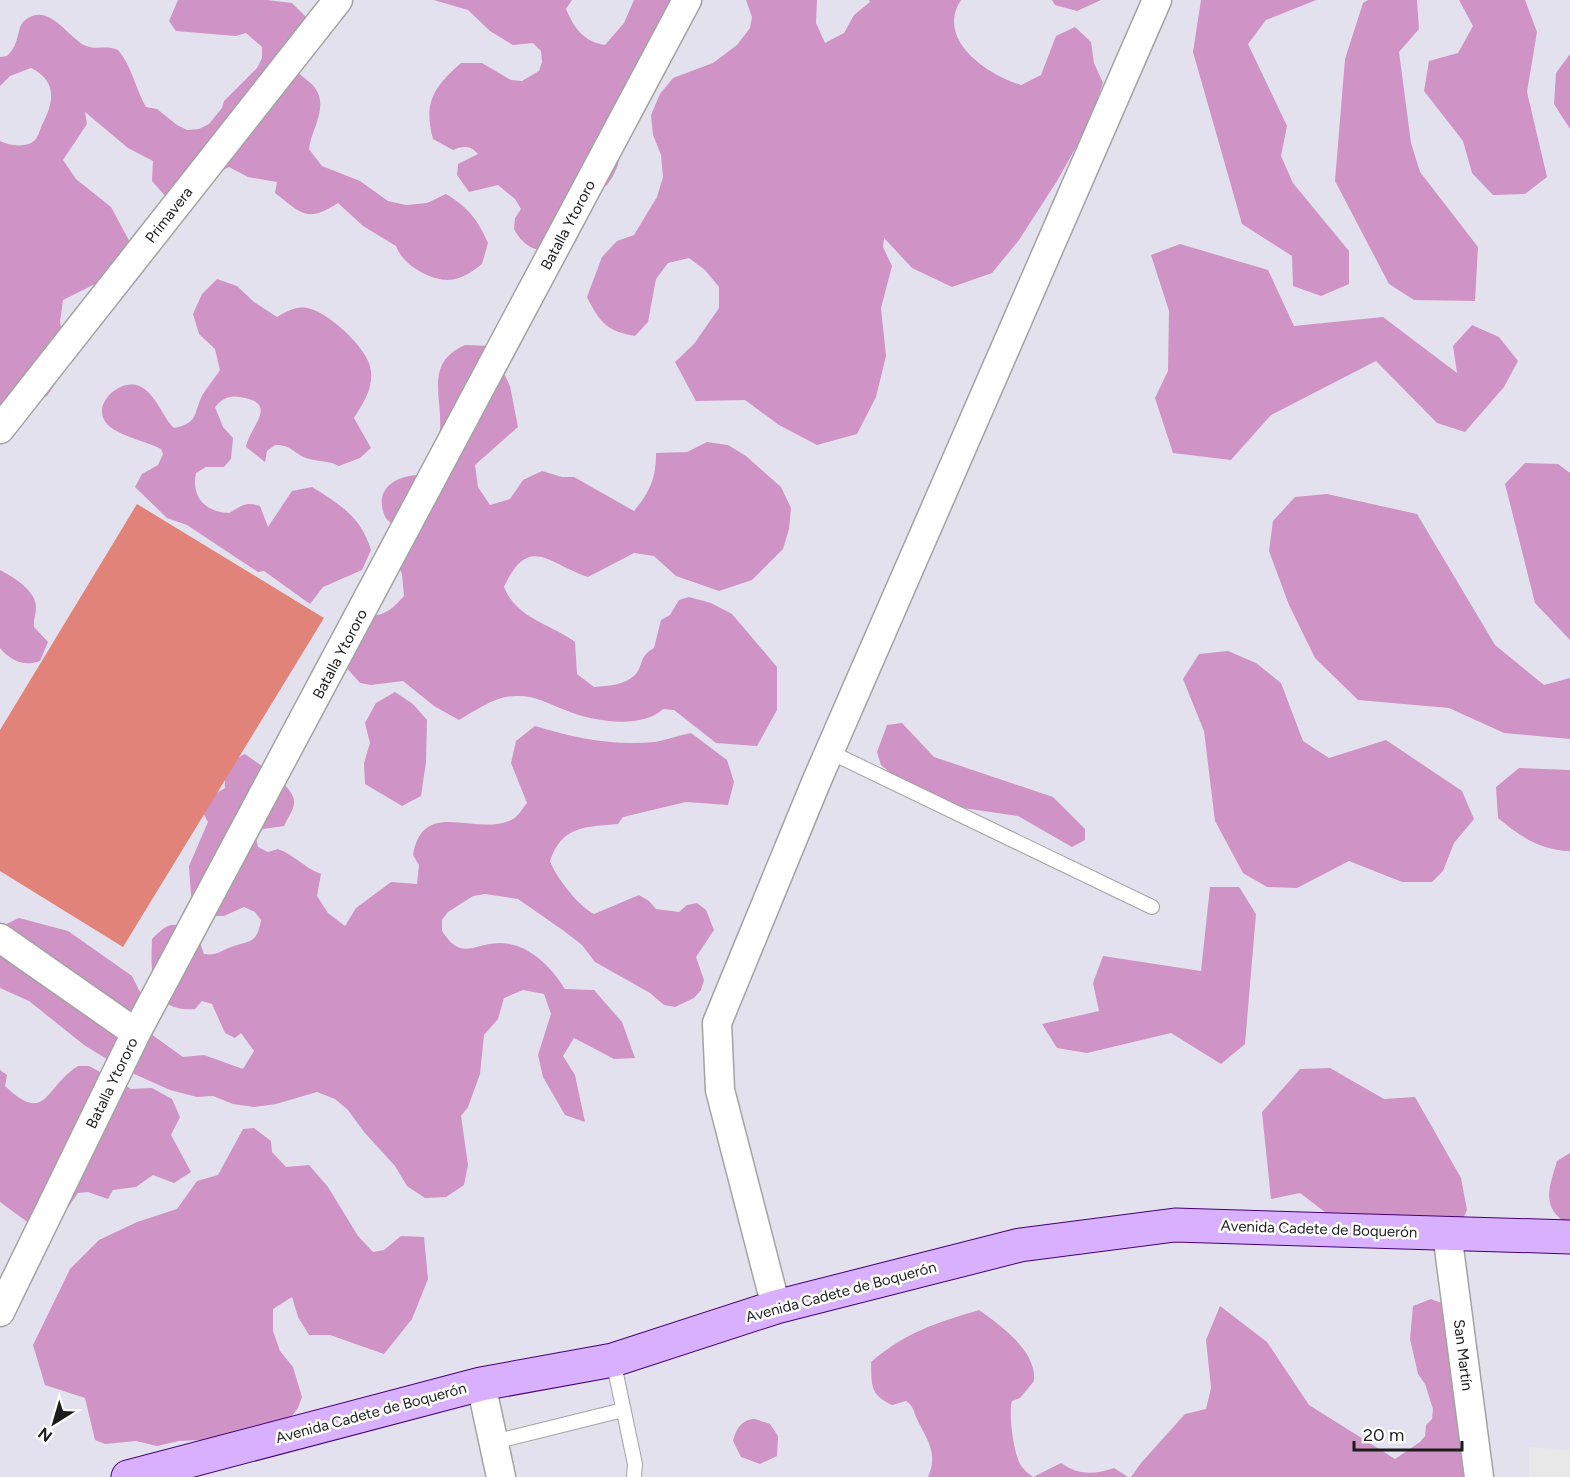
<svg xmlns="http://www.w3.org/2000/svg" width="1570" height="1477" font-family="Figtree,sans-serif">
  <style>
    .forest { fill: #d093c5 }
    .pitch { fill: #e2837a }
    .parking { fill: #e8e8e8 }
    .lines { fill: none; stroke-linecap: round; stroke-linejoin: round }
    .lane-casing { stroke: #a3a3a3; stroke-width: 16 }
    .street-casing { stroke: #a3a3a3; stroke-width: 31 }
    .secondary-casing { stroke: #450076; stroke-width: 35 }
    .lane { stroke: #fff; stroke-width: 14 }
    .street { stroke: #fff; stroke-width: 28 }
    .secondary { stroke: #d8b0fd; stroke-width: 33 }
    .labels { text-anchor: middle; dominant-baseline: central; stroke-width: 5; stroke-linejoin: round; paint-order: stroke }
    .street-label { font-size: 15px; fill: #1c1c1c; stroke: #fff }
  </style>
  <rect width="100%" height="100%" fill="#e3e1ee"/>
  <path class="forest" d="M178,0H267L292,3L311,22L298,72C303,78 311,82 315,88C329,107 311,130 309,149L322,166L360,181L388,201L406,205L427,203L446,194C468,207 478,220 488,243L482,264C473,271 461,280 448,280C429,280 402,264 396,246L363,226L338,203C307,223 302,214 275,193L277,182L248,177L229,167L167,198L152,181L153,161L128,148L85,112L87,124L63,160L76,179L111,207L132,246L105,287L93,285L63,300L60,322L64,343L63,372L47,396L0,407V141C10,146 27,148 35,140C39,136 40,128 43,123C54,101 57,81 31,68L10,76L0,86V57L7,56C21,43 16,27 25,20C49,1 68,38 86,46C97,50 107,45 118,50C132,66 135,88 146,107L157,109L177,125L187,130L199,129L209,124L222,108L224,101L257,68L262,58V47L246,33L236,36L176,31L169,21Z
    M434,0H572L566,9C574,28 584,42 605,45L624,23L634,0H677L621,144L618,165L613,176L607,185L598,191L575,243L568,251C543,252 527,253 514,229L515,218L521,209L515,199L498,185L469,192L457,175L458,164L478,154C470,145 463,146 453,150L433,139C423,102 434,87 461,63H482L511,80L522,81L539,71L542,62L541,51L533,43L513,45L490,31L468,10Z
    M746,0H817L816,23L825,43L844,33L854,15L870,2L869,0H961C935,40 988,75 1021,85L1041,75L1056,36L1075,27L1091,42L1094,63L1103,83L1088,126L1057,181L1019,240L992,273L952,287L912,268L884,238L883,247L892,266L881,308L886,356L876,397L857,434L817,445L779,425L745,400L696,401L675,362L694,344L719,308V287L705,270L689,258L668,263L656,279L648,322L635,336C607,331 600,323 587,297L602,257L617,241L634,235L657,197L663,177L661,155L653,135L651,115L660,94L673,78L713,63L737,45L750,28L752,17Z
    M1052,0H1101L1077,11L1055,5Z
    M1201,0H1316L1266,20L1248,44L1287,126L1281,156L1293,183L1349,251V284L1321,296L1293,286L1292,256L1242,224L1193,52Z
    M1368,0H1417L1419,29L1399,52L1411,143L1420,172L1478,247L1475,301L1414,300L1389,284L1335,181L1345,59L1363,3Z
    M1459,0H1525L1537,32L1527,92L1547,177L1525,194L1493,195L1472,173L1463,141L1424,91L1429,61L1458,53L1473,26Z
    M1570,54V129L1554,104L1556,73Z
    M1180,244L1268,270L1294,326L1383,317L1457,373L1453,346L1472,325L1499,337L1518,361L1504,387L1465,432L1437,423L1376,361L1271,415L1231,460L1173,453L1155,398L1168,371L1169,311L1151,255Z
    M217,279L237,286L254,302L277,317C286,312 296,306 307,308C327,311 365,346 370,366C375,386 364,402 354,418L371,448L360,458L339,466C328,460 317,462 306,458C293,453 292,445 275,445L267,451L265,462L246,447C249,427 281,403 240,397C229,395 222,399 215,407L223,427L233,438L231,459L224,467H206L196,473C191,497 205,512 229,513C242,506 245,501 260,506L268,527L292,491L312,487C341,505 361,517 371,550L362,570L323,587L310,604L264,571L258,572L187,525L167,518L135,487L142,474L158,465L163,454L161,449C146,441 118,436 107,424C90,405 120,378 139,386C156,393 162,417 174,428C200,423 193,412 203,394C208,386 215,378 220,370L215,349L199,334L193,314L202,294Z
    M465,345L491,346L510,386L518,427L475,465L478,487L490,505L510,499L523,480L542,471L562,477H574L634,511C650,492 656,478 656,453L687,452L707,442L728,445L746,456L781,487L791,508L789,529L783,549L752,580L719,591L676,576L654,556L634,553L588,577C548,564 529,533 504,587C517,619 549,623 575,642L577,674L594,687C607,686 625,685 635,675C644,665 638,657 654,648L661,620L670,615L679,600L689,597L711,603L732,614L777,667V710L757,746L716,743L674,710L663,709C641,730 591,721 565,710C549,704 536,696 518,696C496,695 477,710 459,720L434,706L403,681L371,685L360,683L344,665L364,615C384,618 392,609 404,596L402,574L394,555L395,525C388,522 385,518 383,511C376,487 398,475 420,475C425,464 434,452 438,441C448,406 419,365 465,345Z
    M1525,463L1558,464L1570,473V640L1535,603L1505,484Z
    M1327,494L1417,514L1495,645L1544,685L1570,678V739L1504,733L1449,708L1358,700L1315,658L1289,605L1269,551L1273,521L1295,497Z
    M0,570C13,577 37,591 36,608C36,615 33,620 34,627L48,642L40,661C24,667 11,661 0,648Z
    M1228,651L1256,663L1281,683L1303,741L1329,758L1386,740L1462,791L1474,819L1454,843L1443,871L1432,882H1402L1349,861L1297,888L1267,887L1243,873L1215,821L1204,731L1183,679L1199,654Z
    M395,692L413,704L427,720L426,762L421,796L402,806L365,784L364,763L370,743L365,723L376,703Z
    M902,723L934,757L1053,797L1085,829V840L1072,847L1018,816L942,805L915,794L881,765L877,752L887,725Z
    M535,726C574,738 613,746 655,742C667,740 679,735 691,733L727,760L734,782L728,805L686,802L623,817L618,824C586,827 562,825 550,861C556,877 578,906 594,914L639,895L649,901L656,909L679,912L687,905L697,903L706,910L714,930L696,957L704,980L701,990L694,998L675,1007L664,1005L650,993L595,962L582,945L564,931L518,899L485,894L473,896L448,912L442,920V931C461,961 473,944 499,943C529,943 551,967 565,989L594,990L622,1022L635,1058L614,1059L574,1038L563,1056L575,1075L585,1122L565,1115L543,1077L538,1055L551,1014L544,994L523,990L504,998L498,1019L484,1035L480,1074L468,1107L461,1116L468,1165L464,1185L446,1197L425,1198L407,1186L395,1166L364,1132L348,1110L335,1099L317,1092L276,1104L254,1107L233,1104L213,1096L197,1097L170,1090L123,1069L84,1045L29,1001L0,988V927L19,918L68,931L132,976L142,996L144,1029L183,1057L204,1055L243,1069L254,1051L241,1033L235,1038L225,1033L212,1004L202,1001L195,1009C148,1013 151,972 152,939C171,920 174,922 197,934L204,954C217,956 220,951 231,947C250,940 257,944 261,920L255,912L244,907L224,916H213L195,905L191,895L189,866L208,822L203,813L212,796L225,788C224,772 230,760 245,754C258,764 297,787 294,804C293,811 287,819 284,826L263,829L256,837L258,847L268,852L278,849C294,855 305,868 321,874L317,896L328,913L345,926L356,908L391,882L417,884L419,865L413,855C423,797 475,837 511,820C518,817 522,809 527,803L511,763L516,741Z
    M1519,768L1570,770V851C1540,850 1521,837 1498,818L1496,787Z
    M1210,887H1239L1256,914L1245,1044L1221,1064L1171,1033L1087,1053L1057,1048L1042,1024L1099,1011L1093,983L1103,956L1201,971Z
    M78,1066H89L131,1089L152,1088L172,1099L180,1117L171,1135L191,1172L174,1183L153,1175L136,1187L113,1190L108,1199L88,1192L78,1193L57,1223L37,1229L0,1202V1070L7,1075L5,1086C47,1126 44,1087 78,1066Z
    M1330,1068L1384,1099L1415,1097L1461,1178L1467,1210L1454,1239L1363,1241L1300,1193L1271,1199L1262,1112L1300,1069Z
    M254,1128L271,1141L272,1152L286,1167L309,1165L328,1187L358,1236L373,1252L384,1250L401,1236L424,1237L428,1279L412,1319L384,1354L330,1335H309L298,1317L292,1297L273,1309V1331L280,1351L293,1367L302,1397L298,1408L285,1425L223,1439L179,1441L157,1446L136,1441L105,1444L95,1440L85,1398L45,1385L33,1345L70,1269L99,1240L137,1222L177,1209L197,1181L218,1175L243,1129Z
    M1570,1153V1225C1540,1209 1549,1188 1557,1161Z
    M1431,1299L1444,1304L1481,1477H1131L1141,1463L1185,1414L1206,1409L1211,1388L1206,1340L1220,1306L1267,1342L1309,1405L1395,1459L1420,1442L1425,1436L1426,1425L1432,1419L1433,1409L1425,1384L1418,1374L1410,1339L1413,1306Z
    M979,1310C1001,1326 1037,1351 1034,1381L1020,1398L1012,1401C1008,1413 1014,1458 1022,1467C1025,1471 1029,1474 1033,1477L1061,1463C1078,1475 1094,1475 1114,1468L1128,1477H928C939,1452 926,1439 916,1417C913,1409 913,1406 906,1401L892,1405C869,1394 872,1385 871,1362C906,1332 936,1323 979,1310Z
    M755,1419L770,1424L778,1436L777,1456L760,1464L741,1457L733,1441C736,1429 742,1419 755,1419Z"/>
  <path class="pitch" d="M137,504L324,618L123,947L0,871V730Z"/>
  <path class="parking" d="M1529,1447L1570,1450V1477H1529Z"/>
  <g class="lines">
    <defs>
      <path id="lane" d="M830,752L1152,907
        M613,1360L635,1464L634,1477
        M494,1442L623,1410"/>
      <path id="street" d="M0,429L338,0
        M0,938L136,1033
        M1447,1233L1479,1477
        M776,1307L720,1090L717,1023L817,780L1157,0
        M0,1312L136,1033L687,0
        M481,1384L501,1477"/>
      <path id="secondary" d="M128,1477L481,1384L613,1360L776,1307L1020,1245L1175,1225L1570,1237"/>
    </defs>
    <use href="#lane" class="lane-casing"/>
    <use href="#street" class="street-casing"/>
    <use href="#secondary" class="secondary-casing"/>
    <use href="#lane" class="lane"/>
    <use href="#street" class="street"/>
    <use href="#secondary" class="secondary"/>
  </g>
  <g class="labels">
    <g class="street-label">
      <text transform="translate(169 215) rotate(-52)">Primavera</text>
      <text transform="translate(568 225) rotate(-62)">Batalla Ytororo</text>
      <text transform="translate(340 654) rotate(-62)">Batalla Ytororo</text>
      <text transform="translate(112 1083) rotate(-64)">Batalla Ytororo</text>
      <text transform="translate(1319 1229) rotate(2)">Avenida Cadete de Boquerón</text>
      <text transform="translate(841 1292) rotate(-15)">Avenida Cadete de Boquerón</text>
      <text transform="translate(1463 1355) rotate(83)">San Martín</text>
      <text transform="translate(371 1413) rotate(-15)">Avenida Cadete de Boquerón</text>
    </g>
  </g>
  <g transform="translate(54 1423) rotate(217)" stroke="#ffffff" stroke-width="4.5" paint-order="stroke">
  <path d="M0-4.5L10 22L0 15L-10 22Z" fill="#1c1c1c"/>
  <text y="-9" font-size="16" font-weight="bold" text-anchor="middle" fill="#1c1c1c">N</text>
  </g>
  <path d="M1354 1441v9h108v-9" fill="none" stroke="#1c1c1c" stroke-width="3"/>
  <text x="1363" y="1441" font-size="18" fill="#1c1c1c" stroke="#ffffff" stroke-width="4.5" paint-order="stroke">20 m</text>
</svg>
